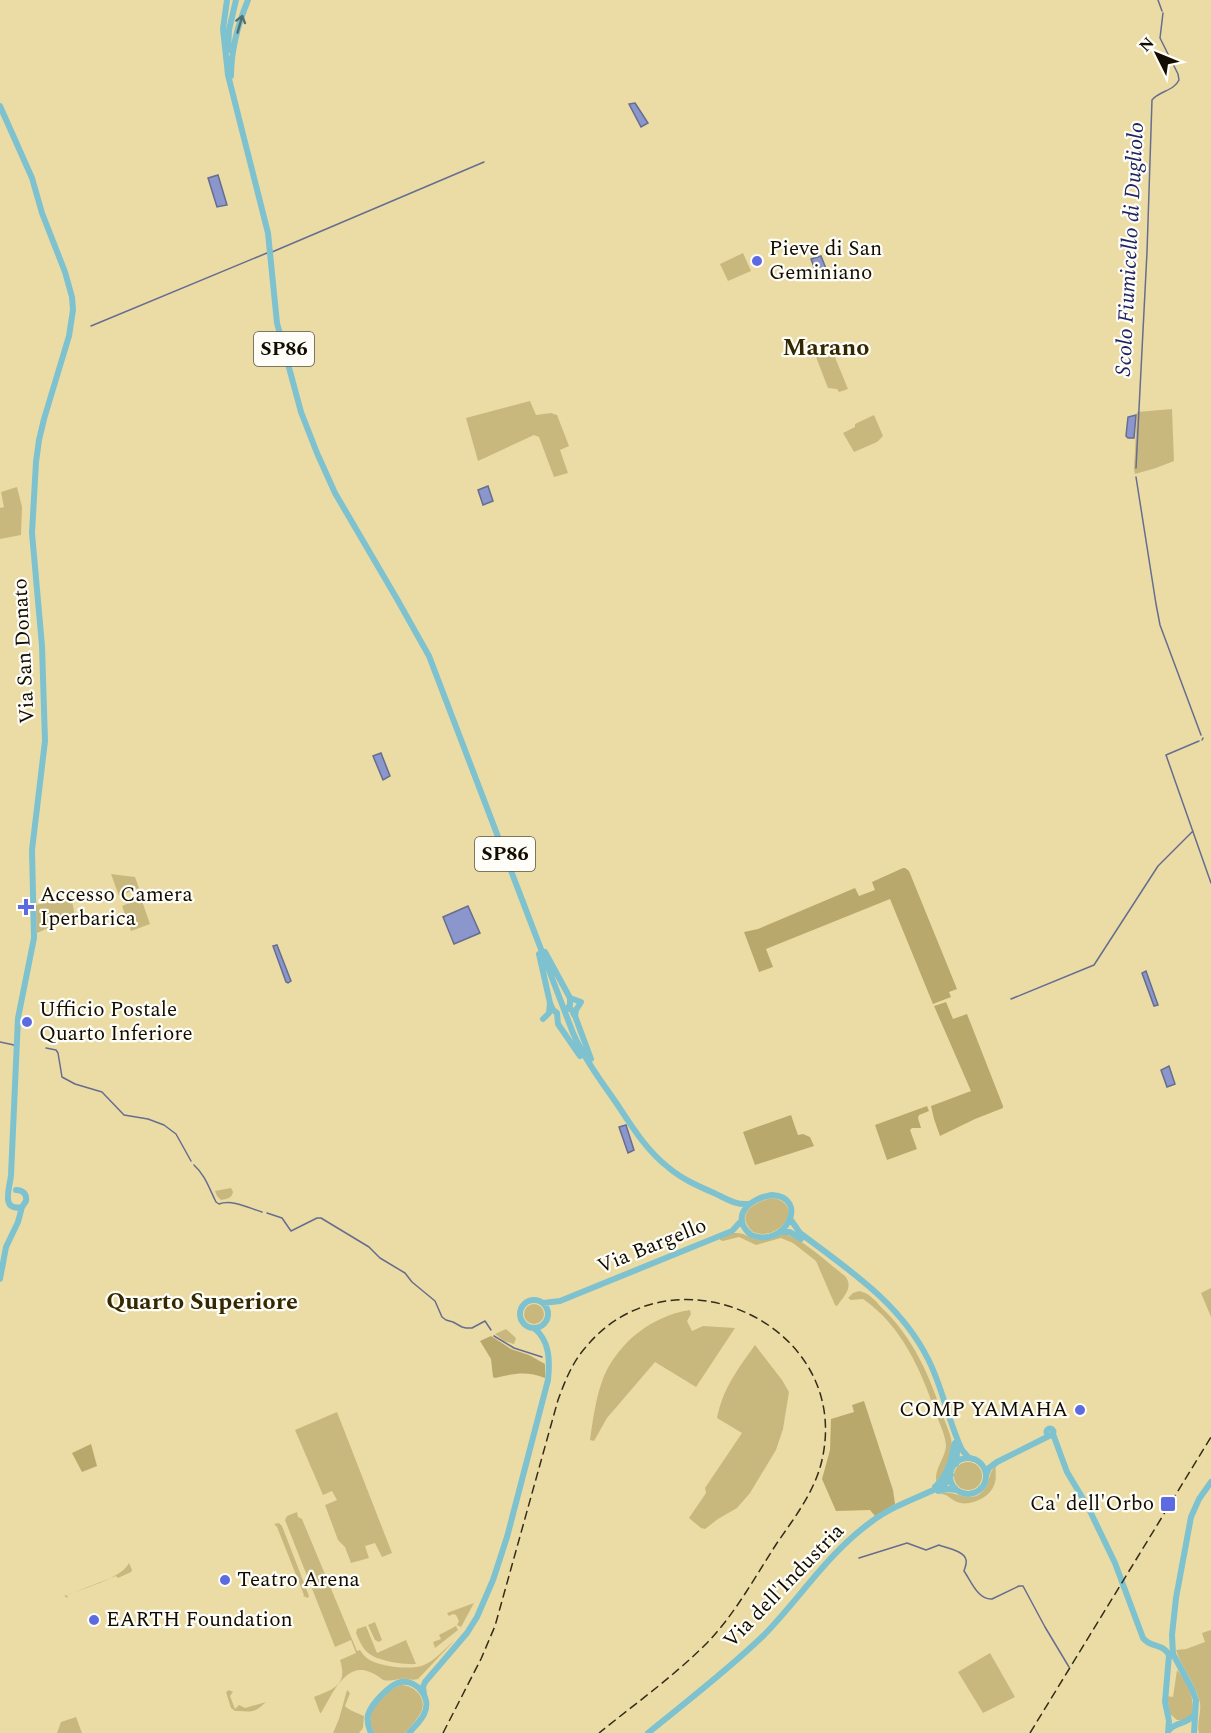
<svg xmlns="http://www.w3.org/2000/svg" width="1211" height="1733" font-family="Spectral,serif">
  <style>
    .green { fill: #c9b87e }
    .forest { fill: #b9a86c }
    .water { fill: #8a96cc; stroke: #666d8f; stroke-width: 1.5 }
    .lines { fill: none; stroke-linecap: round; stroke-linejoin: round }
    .stream { stroke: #666d8f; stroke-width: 1.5 }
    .major { stroke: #7fc2cf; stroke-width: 6 }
    .rail { stroke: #332c19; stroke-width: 1.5; stroke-dasharray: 9 4.5; stroke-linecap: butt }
    .oneway { stroke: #4e7172 }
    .poi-dot { fill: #5d6be3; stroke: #fefdf7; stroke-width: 2 }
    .labels { text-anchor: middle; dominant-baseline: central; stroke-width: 4.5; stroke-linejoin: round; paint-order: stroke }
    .shield { fill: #fefdf7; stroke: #59554a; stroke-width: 1.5 }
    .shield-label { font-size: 20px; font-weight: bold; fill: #120d00 }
    .poi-label { font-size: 21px; fill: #120d00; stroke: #fefdf7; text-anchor: start }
    .street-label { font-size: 21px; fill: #120d00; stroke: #fefdf7 }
    .water-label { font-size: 22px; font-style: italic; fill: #1e2363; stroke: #fefdf7 }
    .quarter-label { font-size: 24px; font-weight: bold; fill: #332801; stroke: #fefdf7 }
  </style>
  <rect width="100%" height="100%" fill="#ebdca6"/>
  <path class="green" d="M743,253L751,271L728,281L720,264Z
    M832,350L848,389L839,392L837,389L828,388L816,357Z
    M530,401L536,415L551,413L557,415L569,446L560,450L568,473L554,477L539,437L534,435L478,461L466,418Z
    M1172,409L1174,461L1156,468L1135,474L1134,469L1137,412Z
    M874,415L883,436L877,442L854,452L843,433L855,427V424Z
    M17,487L22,507L21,535L0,539V508L4,507L1,492Z
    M111,874L135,877L139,888L119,896Z
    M71,896L75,916L37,933L36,905Z
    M141,898L150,924L131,931L122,906Z
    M231,1188L233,1192C232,1198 227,1199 221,1200L217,1196L215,1191Z
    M772,1198C806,1203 781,1243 753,1232C734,1214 754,1202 772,1198Z
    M734,1233C746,1232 750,1240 761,1240C769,1240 776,1234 783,1234C796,1233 833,1267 845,1276C854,1287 844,1296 837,1306L835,1305L816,1261L793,1243L781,1238L756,1245L739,1237L723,1241L720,1240V1238Z
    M1211,1288V1317L1201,1293Z
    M859,1291C869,1293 875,1300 881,1307C914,1338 930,1377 944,1419C947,1427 952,1437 952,1446C952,1459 943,1472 937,1484C932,1471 946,1458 946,1445C945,1434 939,1423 936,1414C921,1370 902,1326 863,1299L851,1300L848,1298L853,1293Z
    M524 1314a10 10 0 1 1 20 0a10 10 0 1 1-20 0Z
    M690,1310L691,1314L687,1321L692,1331L703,1326L735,1328L696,1387L655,1362L607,1418L594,1441L590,1440C593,1419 596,1396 604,1376C620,1341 652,1316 690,1310Z
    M506,1329L516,1338L514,1344L504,1341L495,1334Z
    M755,1345L782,1380L789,1392L783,1429L776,1450L750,1493L737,1508L718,1519L705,1529L701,1528L689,1518L706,1493L705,1488L742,1433L717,1418C723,1388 738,1369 755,1345Z
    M337,1412L392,1553L382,1557L375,1543L365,1546L369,1558L351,1563L345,1547L338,1540L325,1505L337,1500L332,1491L323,1495L295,1430Z
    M954 1476a14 14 0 1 1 28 0a14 14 0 1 1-28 0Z
    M996,1466C995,1472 997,1479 994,1485C990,1498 969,1507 957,1502C950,1499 948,1494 940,1494C955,1488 968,1505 982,1492C991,1484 987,1473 996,1466Z
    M297,1512L298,1517L302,1519L357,1651L360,1650C363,1655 368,1660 374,1662C387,1667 412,1670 424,1665C436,1660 444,1649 454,1641L418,1679C412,1681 406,1678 400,1679C377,1683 387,1679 370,1672C345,1661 331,1697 321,1713H320L314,1697C334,1689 348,1685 340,1660L356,1653L351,1640L335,1647L285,1520L287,1516Z
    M279,1523L282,1526L309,1596L308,1598L303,1596L304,1595L277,1527L274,1524Z
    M129,1563L132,1570L131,1572L118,1578L116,1576L67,1595L68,1598L64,1596C81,1589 121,1579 129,1563Z
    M474,1603L461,1627L457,1625L459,1621L456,1615L453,1614L449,1616L447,1613Z
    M375,1622L382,1640L379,1642L375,1640L368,1625Z
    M366,1626L377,1653L406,1640L416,1664C403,1665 374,1661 365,1650C361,1645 358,1638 356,1633L357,1629Z
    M456,1626L458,1630L435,1648L433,1642L441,1639L439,1635Z
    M1211,1630V1733H1199C1196,1721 1203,1711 1199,1699C1194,1681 1181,1667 1176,1650L1186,1649L1205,1642L1202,1633Z
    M990,1653L1015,1697L983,1713L958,1672Z
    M1177,1670C1188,1682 1194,1697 1193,1713L1185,1720H1177L1170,1714L1167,1696L1173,1697Z
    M401,1685C415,1685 429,1700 420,1714C416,1721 410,1727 405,1733H374C371,1727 369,1720 371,1713C375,1703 390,1688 401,1685Z
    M229,1690L233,1692L230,1696L235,1709L239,1705L245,1708L266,1702C252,1715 252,1711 235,1711L231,1708L226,1692Z
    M347,1690L350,1693L345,1706C348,1710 360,1714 364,1716L363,1728L359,1733H333L339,1719Z
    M76,1717L82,1733H57L61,1722Z"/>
  <path class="forest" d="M903,868H905L909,871L957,989L949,992L951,997L933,1004L890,899L766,949L773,967L759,972L744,932L758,929L855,888L859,896L875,890L872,882Z
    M946,1002L953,1019L967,1014L1003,1106V1108L975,1119L940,1136L934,1119L931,1106L971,1091L934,1006Z
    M927,1106L929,1111L919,1115L918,1118L921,1128H912L910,1130L917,1149L887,1160L875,1125Z
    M791,1115L798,1135L803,1134L810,1137L814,1146L755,1165L743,1132Z
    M491,1336L511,1349L529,1355L545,1364V1378C528,1371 514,1373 495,1378L493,1377L491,1359L480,1341Z
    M864,1401L893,1490L895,1504L875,1516L870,1510L836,1511L822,1479L830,1450L831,1419L854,1412L852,1405Z
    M91,1444L97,1466L82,1472L72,1453Z"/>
  <path class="water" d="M635,103L648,123L641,127L629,104Z
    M218,175L227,205L217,207L208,178Z
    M821,256L827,271L817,275L811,259Z
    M1136,415L1134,438H1128L1126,436L1128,417Z
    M488,486L493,501L483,505L478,490Z
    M381,753L390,776L383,780L373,756Z
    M468,906L480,933L454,944L443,917Z
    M277,945L291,981L288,983L286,982L273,946Z
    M1146,971L1158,1005L1154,1006L1142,973Z
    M1169,1066L1175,1084L1167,1087L1161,1070Z
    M626,1125L634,1150L628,1153L619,1127Z"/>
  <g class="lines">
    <path class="stream" d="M1158,0L1162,11
      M272,252L484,162
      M91,326L267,253
      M1136,468L1147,252L1152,100C1159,91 1174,91 1179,80L1178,74L1160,38L1163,13
      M1136,477L1156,604L1160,625L1201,735
      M1202,740L1203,738
      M1199,741L1166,755L1211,883
      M1011,999L1094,965L1158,866L1193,831
      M0,1042L14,1045
      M46,1048L56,1050L58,1053L62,1077L75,1084L102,1092L124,1115L148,1119L164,1125L176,1134L191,1161
      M194,1165C205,1175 209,1188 216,1202L219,1204C232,1199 249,1208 262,1212
      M267,1213L282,1218L291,1231L317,1218H321L369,1247L380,1258L405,1273L412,1282L435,1301L442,1317L446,1320L453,1322L462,1327L466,1328H472L485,1321L491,1330
      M494,1336L514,1348L542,1357
      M859,1558L907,1543L926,1550L939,1545C946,1548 965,1551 966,1560C967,1564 965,1567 964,1571C971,1581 978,1600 992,1599L1019,1586H1023L1045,1627L1069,1667"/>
    <path class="major" d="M227,0L223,29L228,75L268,233L277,323L301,412L317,453L335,493L397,599L429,656L573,1033C584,1058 601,1081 617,1104C632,1127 647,1151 669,1168C682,1179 698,1186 714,1193C725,1198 735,1205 748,1204
      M228,50L229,30L236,0
      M231,76C231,50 238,24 248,0
      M0,106L32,178L42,213L65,272L72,297L73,310L69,336L44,419L39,440L36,462L32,533L42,646L45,741L32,850L34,938L18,1018L11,1175C10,1187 0,1212 22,1207
      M545,952L570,998V1005L568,1008L572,1010L574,1015
      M539,954L550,1003L549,1013L543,1019
      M570,998L581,1002L576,1010L575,1016L591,1059
      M550,1003L553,1010L557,1013L558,1024L580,1056
      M772,1195C810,1197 786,1249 751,1235C729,1216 750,1198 772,1195Z
      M791,1220L800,1233C849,1270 900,1303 928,1359C943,1388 948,1421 962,1450L968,1457L973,1459
      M780,1232H790L801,1239
      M0,1279L6,1247L18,1222L22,1207L26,1201C27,1194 23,1190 16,1190
      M520 1314a14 14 0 1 1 28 0a14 14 0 1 1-28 0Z
      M543,1303L560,1301L732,1231L742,1220
      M1046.5 1432a3.5 3.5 0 1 1 7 0a3.5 3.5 0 1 1-7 0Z
      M1053,1434L1067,1472L1088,1507L1115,1563L1143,1638C1150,1648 1163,1643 1169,1655L1165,1702L1169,1721L1168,1733
      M955,1443L957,1452L956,1464
      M950 1476a18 18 0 1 1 36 0a18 18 0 1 1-36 0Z
      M986,1475L989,1468L997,1462L1049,1436
      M935,1487C946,1477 952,1460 954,1445
      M938,1491L948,1489L957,1490
      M424,1694L423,1687L425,1682L467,1633L477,1617L493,1580L507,1537L548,1380C550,1361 550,1341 534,1328
      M1169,1730C1177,1721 1187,1725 1195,1714
      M371,1733C368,1727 367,1721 368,1715C371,1704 390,1684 401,1682C418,1680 432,1699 424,1714C421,1721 414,1727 409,1733
      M648,1733C687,1701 728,1670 764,1635C800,1598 829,1552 871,1522C892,1506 917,1498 940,1487L946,1483L951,1475
      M1194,1733L1196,1700L1192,1689L1173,1654L1172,1635L1176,1598L1191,1517L1199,1499L1211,1482"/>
    <path class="rail" d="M443,1733L481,1659L495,1626L558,1400C565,1381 572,1363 585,1348C671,1242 853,1324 822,1460C815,1491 795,1517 777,1543C755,1577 735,1614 707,1643C674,1676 635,1704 599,1733
      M1030,1733L1211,1437"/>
  </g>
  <defs><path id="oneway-shaft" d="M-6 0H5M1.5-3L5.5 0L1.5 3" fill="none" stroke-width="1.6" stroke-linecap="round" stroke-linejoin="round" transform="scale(1.5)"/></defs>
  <use class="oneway" href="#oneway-shaft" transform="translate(240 24) rotate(-74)"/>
  <g class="poi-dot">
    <circle cx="757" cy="261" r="6"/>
    <path d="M23 898h6v6h6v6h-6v6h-6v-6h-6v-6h6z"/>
    <circle cx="27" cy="1022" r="6"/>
    <circle cx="1080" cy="1410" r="6"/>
    <rect x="1160" y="1496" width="16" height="16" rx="3"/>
    <circle cx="225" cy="1580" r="6"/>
    <circle cx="94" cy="1620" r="6"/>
  </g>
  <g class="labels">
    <g class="shield">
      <rect x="254" y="332" width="60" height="34" rx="4.5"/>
      <rect x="475" y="837" width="60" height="34" rx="4.5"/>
    </g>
    <g class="shield-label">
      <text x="284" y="349">SP86</text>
      <text x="505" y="854">SP86</text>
    </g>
    <g class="poi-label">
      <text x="769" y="249">Pieve di San<tspan x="769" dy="24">Geminiano</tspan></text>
      <text x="40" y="895">Accesso Camera<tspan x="40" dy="24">Iperbarica</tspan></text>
      <text x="39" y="1010">Ufficio Postale<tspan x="39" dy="24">Quarto Inferiore</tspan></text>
      <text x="1068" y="1410" text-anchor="end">COMP YAMAHA</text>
      <text x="1154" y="1504" text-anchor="end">Ca' dell'Orbo</text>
      <text x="237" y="1580">Teatro Arena</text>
      <text x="106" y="1620">EARTH Foundation</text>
    </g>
    <g class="street-label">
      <text transform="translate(24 651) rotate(-93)">Via San Donato</text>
      <text transform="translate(652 1246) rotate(-22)">Via Bargello</text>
      <text transform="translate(784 1586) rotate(-46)">Via dell'Industria</text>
    </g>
    <g class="water-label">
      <text transform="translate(1130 249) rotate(-87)">Scolo Fiumicello di Dugliolo</text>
    </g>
    <g class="quarter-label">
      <text x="826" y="348">Marano</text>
      <text x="202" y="1302">Quarto Superiore</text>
    </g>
  </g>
  <g transform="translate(1157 54) rotate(313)" stroke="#fefdf7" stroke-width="4.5" paint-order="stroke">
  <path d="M0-4.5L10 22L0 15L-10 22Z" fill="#120d00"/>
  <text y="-9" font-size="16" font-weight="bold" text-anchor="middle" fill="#120d00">N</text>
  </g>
</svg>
